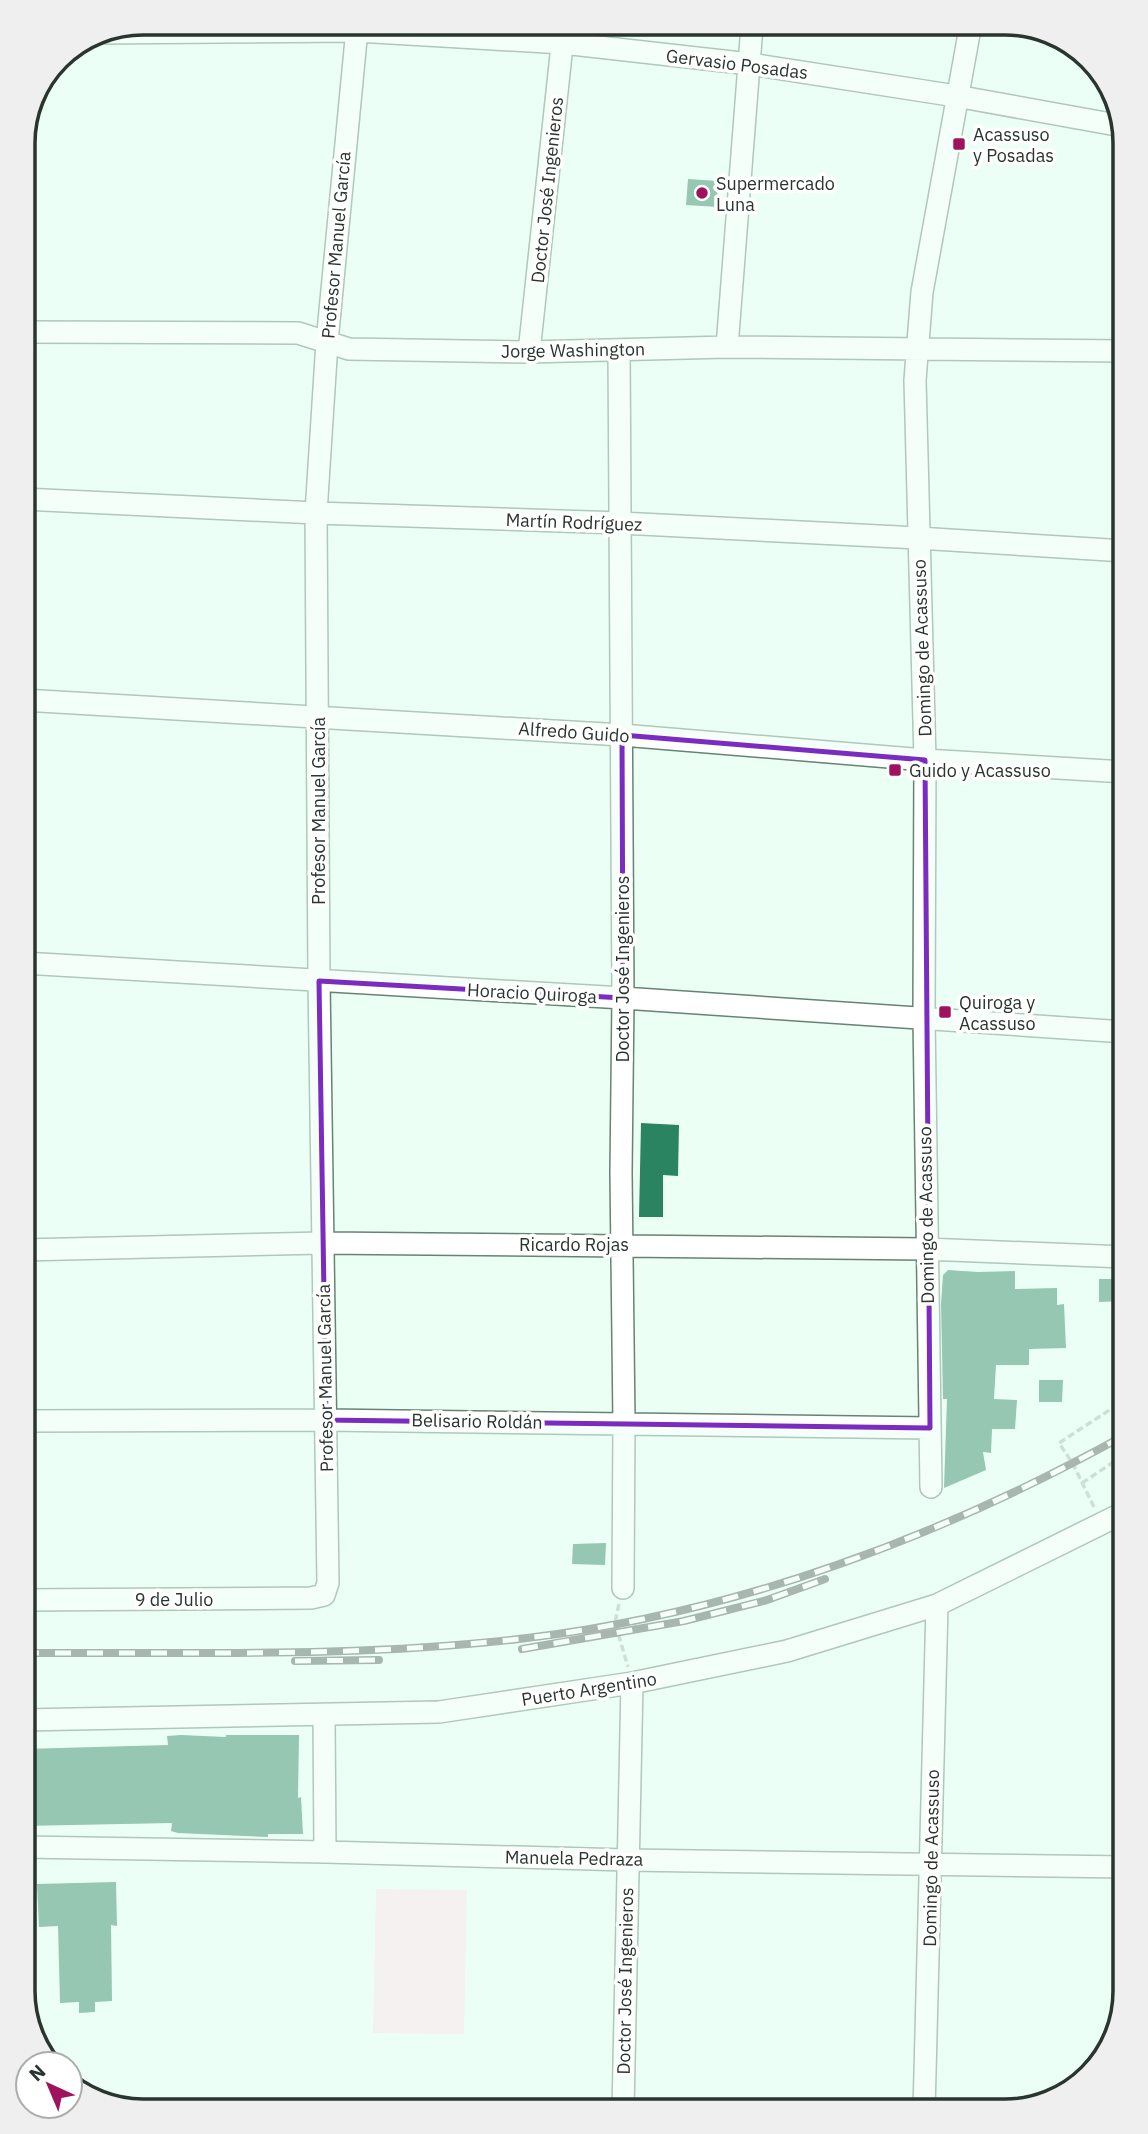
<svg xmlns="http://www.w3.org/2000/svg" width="1148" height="2134" font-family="'IBM Plex Sans',sans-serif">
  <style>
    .green { fill: #fedfe9 }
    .building { fill: #2a8461 }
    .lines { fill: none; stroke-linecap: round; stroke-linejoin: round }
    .minor-casing { stroke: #668374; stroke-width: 24 }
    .path { stroke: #a9b9b0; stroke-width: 3.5; stroke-dasharray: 7 3.5; stroke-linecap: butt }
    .minor { stroke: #fff; stroke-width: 21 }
    .rail-casing { stroke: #526059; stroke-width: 8 }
    .rail { stroke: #fff; stroke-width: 5; stroke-dasharray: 16; stroke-linecap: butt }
    .marked { fill: none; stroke: #7b2cbf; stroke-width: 5; stroke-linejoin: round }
    .poi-dot { fill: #9f135e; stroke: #fff; stroke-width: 2.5 }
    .labels { text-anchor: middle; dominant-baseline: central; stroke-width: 7; stroke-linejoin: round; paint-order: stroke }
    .street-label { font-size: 18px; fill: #29352f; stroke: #fff }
    .poi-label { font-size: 18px; fill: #29352f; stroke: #fff; text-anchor: start }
    .rim { fill: none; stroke: #29352f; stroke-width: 3.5 }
  </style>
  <rect width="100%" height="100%" fill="#ecfff5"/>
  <path class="green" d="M376,1889L467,1890L464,2034L373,2033Z"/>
  <path class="building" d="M688,179L718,181L717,207L686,205Z
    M641,1123L679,1125L678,1176L663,1175V1217H639Z
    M948,1270L978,1272L1015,1271V1289L1057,1288V1305L1064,1304L1066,1348L1029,1349V1365H996L994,1399L1017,1400L1015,1429H992L991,1453L983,1452L986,1470L944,1488L947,1399H943L941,1304L943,1275Z
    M1099,1279H1125V1301L1099,1302Z
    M1039,1380H1063L1062,1402H1039Z
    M606,1543L605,1565L572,1564L573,1544Z
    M181,1735L226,1737V1735H299L298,1798L301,1797L303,1834H268V1837L178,1833L171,1831L172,1823L23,1826V1749L168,1745L167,1736Z
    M116,1882L117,1926L111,1925L112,2001L95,2002V2012L79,2013V2002L60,2003L58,1926L39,1927L37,1884Z"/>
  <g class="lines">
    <defs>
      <path id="minor" d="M96,33L357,31L563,43L750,64L956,96L1122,126
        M23,332L298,333L349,349L529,352L727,347L1125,351
        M727,347L752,26
        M619,350L623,998L621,1173L624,1423L623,1588
        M529,352L564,27
        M23,499L316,513L621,523L918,538L1125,551
        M23,700L622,735L925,760L1125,772
        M23,963L623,998L1125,1032
        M23,1250L322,1243L926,1249L1125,1257
        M23,1421L326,1420L930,1428
        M931,1487L924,1018L925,760L915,380L922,292L971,23
        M23,1600L311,1598L324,1595L328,1583L319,981L316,513L327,342L357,29
        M324,1715L325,1852
        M23,1720L439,1712L632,1683L787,1651L937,1605L1125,1512
        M23,1847L325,1852L627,1860L1125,1867
        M623,2111L632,1683
        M924,2111L937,1605"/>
    </defs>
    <use href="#minor" class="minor-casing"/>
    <path class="path" d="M1082,1483L1115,1461
      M1094,1507L1073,1464L1059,1443L1125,1400
      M619,1604L615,1623L628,1667"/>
    <use href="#minor" class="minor"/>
    <defs>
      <path id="rail" d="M522,1649L684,1621L767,1600L825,1579
        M23,1653C191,1652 360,1658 527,1638C737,1613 941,1537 1125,1435
        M295,1661L379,1660"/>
    </defs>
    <use href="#rail" class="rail-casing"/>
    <use href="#rail" class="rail"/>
  </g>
  <path d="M0 0H1148V2134H0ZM622,735L925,760L930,1428L326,1420L319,981L623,998Z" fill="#ecfff5" fill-opacity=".55" fill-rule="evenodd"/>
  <path class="marked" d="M622,735L925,760L930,1428L326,1420L319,981L623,998Z"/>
  <g class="poi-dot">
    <rect x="952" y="137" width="14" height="14" rx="3.5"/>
    <circle cx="702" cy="193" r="7"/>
    <rect x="888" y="763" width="14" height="14" rx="3.5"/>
    <rect x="938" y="1005" width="14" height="14" rx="3.5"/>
  </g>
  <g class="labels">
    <g class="street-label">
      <text transform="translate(737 64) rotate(7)">Gervasio Posadas</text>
      <text transform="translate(547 190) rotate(-84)">Doctor José Ingenieros</text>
      <text transform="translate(336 245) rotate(-85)">Profesor Manuel García</text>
      <text transform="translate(573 350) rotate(-1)">Jorge Washington</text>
      <text transform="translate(574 522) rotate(2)">Martín Rodríguez</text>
      <text transform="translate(922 648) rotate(-92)">Domingo de Acassuso</text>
      <text transform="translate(574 732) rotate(4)">Alfredo Guido</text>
      <text transform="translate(318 811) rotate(-90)">Profesor Manuel García</text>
      <text transform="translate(622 969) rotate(-90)">Doctor José Ingenieros</text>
      <text transform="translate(532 993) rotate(3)">Horacio Quiroga</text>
      <text transform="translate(926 1215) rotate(-91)">Domingo de Acassuso</text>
      <text x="574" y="1244">Ricardo Rojas</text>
      <text transform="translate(325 1378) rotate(-91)">Profesor Manuel García</text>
      <text transform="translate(477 1421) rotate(1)">Belisario Roldán</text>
      <text x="174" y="1599">9 de Julio</text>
      <text transform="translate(589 1689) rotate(-9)">Puerto Argentino</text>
      <text transform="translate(574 1858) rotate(1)">Manuela Pedraza</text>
      <text transform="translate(931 1858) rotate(-89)">Domingo de Acassuso</text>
      <text transform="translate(625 1981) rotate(-89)">Doctor José Ingenieros</text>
    </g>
    <g class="poi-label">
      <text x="973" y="134">Acassuso<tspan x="973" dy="21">y Posadas</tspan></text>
      <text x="716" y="183">Supermercado<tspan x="716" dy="21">Luna</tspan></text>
      <text x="909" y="770">Guido y Acassuso</text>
      <text x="959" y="1002">Quiroga y<tspan x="959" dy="21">Acassuso</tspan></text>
    </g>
  </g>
  <path d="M0 0H1148V2134H0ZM143 35H1005A108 108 0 0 1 1113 143V1991A108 108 0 0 1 1005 2099H143A108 108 0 0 1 35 1991V143A108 108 0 0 1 143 35Z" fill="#eeefee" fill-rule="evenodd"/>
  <path class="rim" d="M143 35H1005A108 108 0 0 1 1113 143V1991A108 108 0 0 1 1005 2099H143A108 108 0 0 1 35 1991V143A108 108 0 0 1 143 35Z"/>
  <g transform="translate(49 2085) rotate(316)"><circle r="33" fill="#ffffff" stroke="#a9aeac" stroke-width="2"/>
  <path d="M0-5L12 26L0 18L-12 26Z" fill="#9f135e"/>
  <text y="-10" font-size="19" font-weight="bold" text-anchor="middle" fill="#29352f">N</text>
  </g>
</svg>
